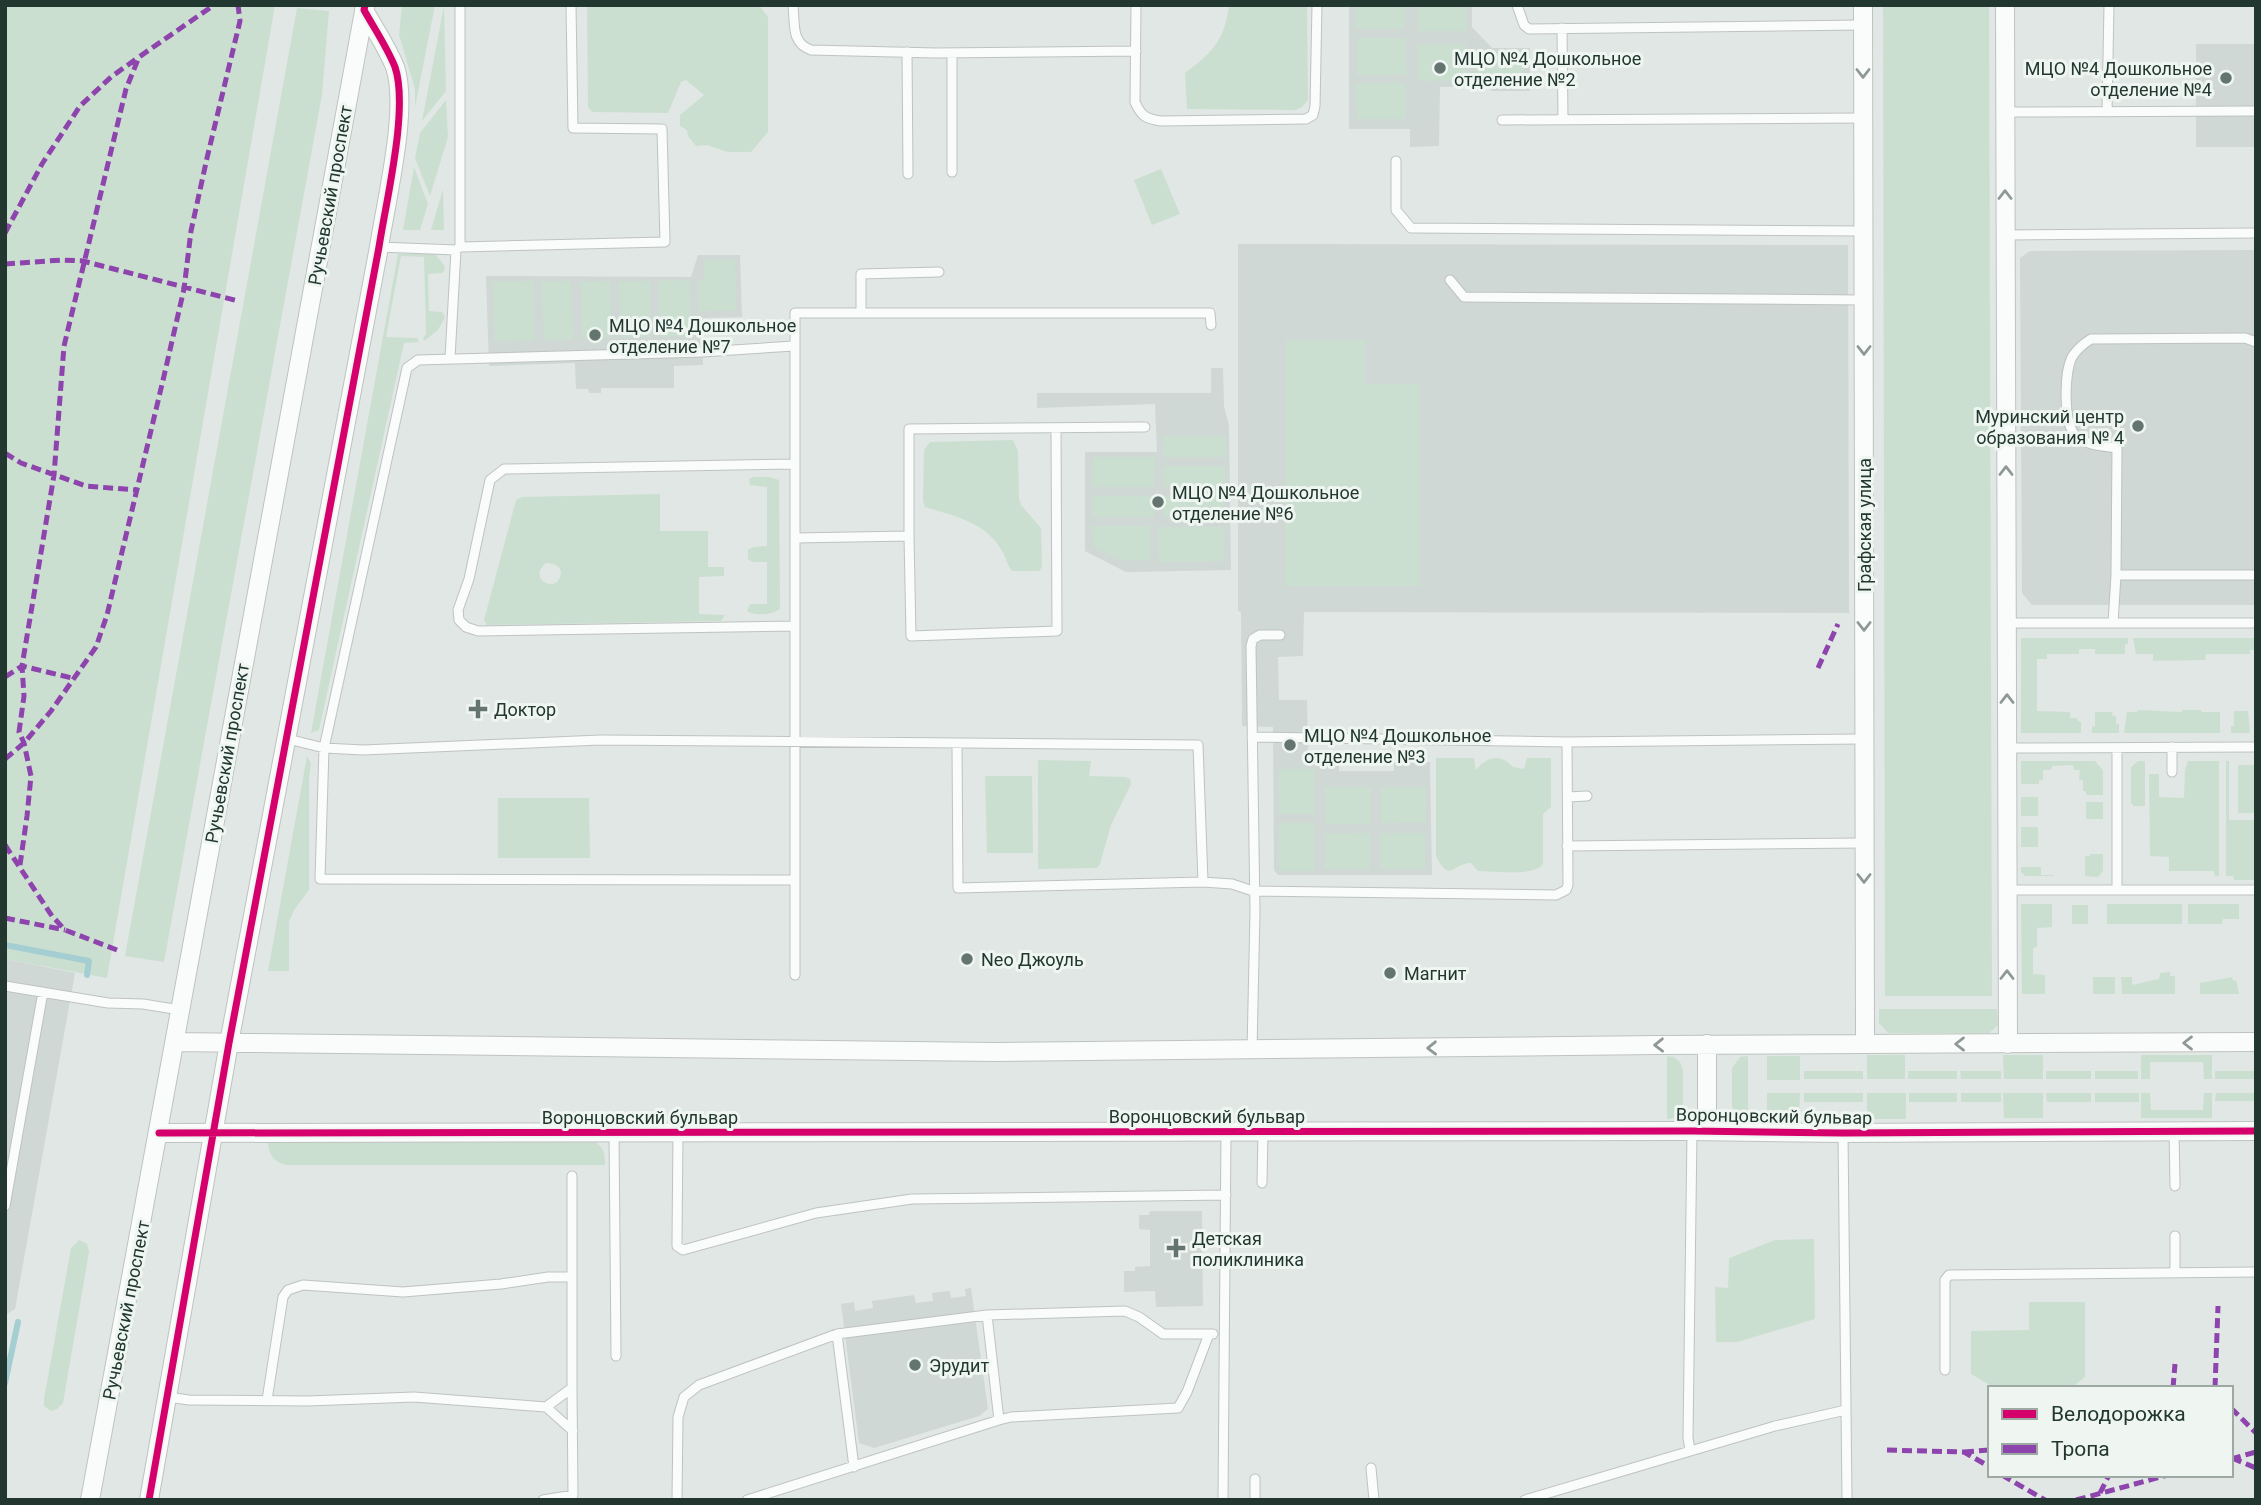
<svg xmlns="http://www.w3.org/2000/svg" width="2261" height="1505" font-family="Roboto,sans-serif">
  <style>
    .built { fill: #cfd8d4 }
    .green { fill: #cbdfd0; fill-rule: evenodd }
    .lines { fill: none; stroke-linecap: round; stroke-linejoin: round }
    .stream { stroke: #a4ced2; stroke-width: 6 }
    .lane-casing { stroke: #bec3c1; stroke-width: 11 }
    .street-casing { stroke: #bec3c1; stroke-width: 20 }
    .lane { stroke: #fafbfb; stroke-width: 9 }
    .street { stroke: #fafbfb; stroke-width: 18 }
    .quiet { stroke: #8e44ad; stroke-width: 5; stroke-dasharray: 10 5; stroke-linecap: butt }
    .cycleway-casing { stroke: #eff6f2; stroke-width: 11 }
    .cycleway { stroke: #d6006c; stroke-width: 7 }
    .oneway { stroke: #8e9996 }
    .poi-dot { fill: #64756f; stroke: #eff6f2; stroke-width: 2.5 }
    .labels { text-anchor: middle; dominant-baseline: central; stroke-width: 6; stroke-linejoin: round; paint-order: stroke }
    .poi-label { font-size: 18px; fill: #213730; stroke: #eff6f2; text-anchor: start }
    .street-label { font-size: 18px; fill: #213730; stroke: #eff6f2 }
  </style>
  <rect width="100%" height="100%" fill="#e1e7e4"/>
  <path class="built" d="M1349,5H1472V27L1492,48H1530V91H1492L1490,87H1440L1439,146L1410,147V129H1349Z
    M2196,44H2256V147H2196Z
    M1238,244L1848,245L1849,613L1304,612L1303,656L1278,657L1279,700H1307L1308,752H1339V771H1394V762H1430L1432,875H1278L1274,870L1273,727L1242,726L1241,612L1238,611Z
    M2256,250V605H2032L2022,593L2020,258L2030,251Z
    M698,255H740L742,317L701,318L703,365L674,366V388H601V393H589L588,389H576L575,363L489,366L486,276L691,277Z
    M1211,368H1223L1224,407L1229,425L1231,570L1126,572L1085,551V452H1157L1155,404L1037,408V393H1211Z
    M5,959L75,973L15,1309L5,1315Z
    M1150,1211H1202L1203,1306L1156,1307L1155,1291L1124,1292V1271H1135V1267L1150,1266V1230L1139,1229V1215H1149Z
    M971,1288L988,1409L979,1416L874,1448L859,1443L841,1304L854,1302L855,1311L873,1308L872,1301L914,1295L916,1303L933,1301L932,1293L950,1291L951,1298L966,1296L965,1289Z"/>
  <path class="green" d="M5,5H275L107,978L5,959Z
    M402,5H435L415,107V89L399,35Z
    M587,5H759L768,17V132L751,152H727L707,145L696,146L688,136L687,130L680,126V115L704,95L686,80L681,82L668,113L592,112L588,107Z
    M1229,5H1307L1308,100L1302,107L1296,110L1187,109L1185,73C1212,53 1225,40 1229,5Z
    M1356,5H1405L1404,29H1356Z
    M1418,5H1466V31H1418Z
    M1883,5H1989L1992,996H1885Z
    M444,6L446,91L422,121Z
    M297,8L329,11L322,95L164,962L125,956Z
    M1357,38H1405L1406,75H1357Z
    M1466,44V80L1418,81V45Z
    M1475,53H1523L1524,84H1502V80H1476Z
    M1356,83H1405V119H1357Z
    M446,100L448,137L430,196L415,158L420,133Z
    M414,167L428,204L420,230H403Z
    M1161,169L1180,214L1152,225L1134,180Z
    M443,189L444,230H431Z
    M398,254H435L444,265L445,270L442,273L428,274L429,311L442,312L445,317L438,330L424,341L423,338L426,334L424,257L401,256L386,337L417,338L419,342L404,343L319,730L311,733Z
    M735,260L736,310L699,311L698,280H704V261Z
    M689,280L690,336L660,337L658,281Z
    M533,281L534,340L495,341L493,282Z
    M571,281L573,339L544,340L542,282Z
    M610,281L612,338L582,339L581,282Z
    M650,281L651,337L621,338L619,282Z
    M1286,340H1365V384H1420V586H1285Z
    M1164,436H1226V457H1163Z
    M1013,440L1018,451L1019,499L1021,505L1041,528L1042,567L1039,571H1012C1007,565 1006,557 1002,551C986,522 954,516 925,507L923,501L924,450L930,442Z
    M1093,457H1155L1154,487H1092Z
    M1164,466H1225V487H1164Z
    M753,477H769L779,480L780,609C772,615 754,616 747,611L750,604H767V562H753L748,559V550L753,547L767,546V487L750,485L749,479Z
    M660,494V531H708V567H724V576L699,577V614L725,615L721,621L487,625L484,620L516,500L522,497ZM546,563C554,563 564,567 560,577C555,593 527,579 546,563Z
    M1092,496H1154V517H1093Z
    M1163,496H1224V517H1163Z
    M1092,526H1150V560H1122L1093,546Z
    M1158,527H1224V561L1159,562Z
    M2021,638H2128V644H2125V654H2095V649H2079V654H2047V659H2037V711L2070,712V718H2077L2078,721L2081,722V733H2021Z
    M2133,638H2256V650H2250V654H2206L2205,660L2153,661V654H2136Z
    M2138,710L2182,712V710H2201L2202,712H2220V733H2124L2127,712H2137Z
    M2234,711H2248L2250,733H2231V726H2234Z
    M2095,712H2112L2113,716H2116V724H2119V733H2092V727L2095,726Z
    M307,756L311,763L309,778V890L294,910L289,922V971H268Z
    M1436,758H1474L1476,770C1487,756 1501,753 1513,767L1524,769L1527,758H1551V807L1543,814V864C1534,877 1494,871 1478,871L1471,863C1453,863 1450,884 1436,856Z
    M1038,760L1091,761L1089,776L1125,777L1130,779L1131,784L1111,825L1100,864L1097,868L1038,869Z
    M2021,761H2095L2103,770V795H2086V791H2083V780H2079L2080,770H2074L2073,765L2052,766L2051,770H2043V780H2039V784H2021Z
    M2138,761H2145V806H2134L2131,803V767Z
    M2188,761H2219V876H2215L2214,871H2169V857L2150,856L2149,774H2159V797L2184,798L2185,770Z
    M2226,761H2229V820H2256V880H2234L2233,876H2226Z
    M2238,765H2256V813H2238Z
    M1279,769H1314V814H1279Z
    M985,776H1032L1033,853H987Z
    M1325,787H1371V824H1326Z
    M1381,787H1426V822L1381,823Z
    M2021,797H2038V816H2021Z
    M498,798H589L590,858H498Z
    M2086,802H2103V819H2086Z
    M1279,823H1314V871H1279Z
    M2021,827H2038V847H2021Z
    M1370,833V869H1325V834Z
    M1380,833H1425V869H1381Z
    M2090,854H2103V871L2098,877L2085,876V856H2090Z
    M2021,867H2041V875H2054V876H2025L2021,872Z
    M2052,904V927L2037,928V947L2033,948V974L2045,975V994H2022L2021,904Z
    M2107,904H2182V924H2107Z
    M2188,904H2239V919H2223L2222,924H2188Z
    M2072,905H2088V924H2072Z
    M2170,972V976H2175V994H2122L2121,977H2132V985L2159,979L2160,973Z
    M2093,977H2115V994H2093Z
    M2232,977L2233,981L2236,980L2239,994H2200V983Z
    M1879,1009H1997L1998,1025L1989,1033H1888L1879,1023Z
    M1867,1055H1905V1079H1867Z
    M2003,1055H2043V1079H2004Z
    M2141,1055H2212V1079H2204L2203,1062H2150V1079H2141Z
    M1667,1056L1674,1057L1680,1062L1683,1070V1107L1675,1118L1667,1119Z
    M1748,1056V1119L1741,1118L1734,1112L1732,1105V1068L1740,1057Z
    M1767,1056H1800V1080H1767Z
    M1804,1071H1863V1079H1804Z
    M1908,1071H1957V1079H1908Z
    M1960,1071H2001V1079H1961Z
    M2046,1071H2091V1079H2046Z
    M2095,1071H2138V1079H2095Z
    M2215,1071H2256V1079H2215Z
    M1767,1093H1800L1799,1116L1796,1119H1767Z
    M1804,1093H1863V1102H1804Z
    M1867,1093H1906V1119H1867Z
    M1909,1093H1957V1102H1909Z
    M1961,1093H2001V1102H1961Z
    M2003,1093H2043V1118H2004Z
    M2046,1093H2091V1102H2047Z
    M2095,1093H2139V1102H2095Z
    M2141,1093H2150L2151,1110H2203L2204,1093H2212V1118H2141Z
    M2216,1093H2256V1101H2215Z
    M268,1141H593C604,1146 605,1154 605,1165H287C274,1163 268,1154 268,1141Z
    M1814,1239L1815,1319L1737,1342H1716L1715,1287L1728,1288L1729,1258L1775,1240Z
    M79,1240L87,1244L89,1252L63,1403L57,1409L51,1411L44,1406V1399L71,1248Z
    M2029,1302H2085V1377L2071,1388H1995L1971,1374V1331L2029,1330Z"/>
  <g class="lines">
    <path class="stream" d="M5,945L89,961L87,975
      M5,1383L18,1322"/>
    <defs>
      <path id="lane" d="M793,5C795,24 791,43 811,50L936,53L1136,51
        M1136,5L1135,102C1141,116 1146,119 1161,121L1306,119L1313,115L1315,106L1317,5
        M1517,5L1524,25L1529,29L1863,25
        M1562,28L1563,120
        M907,52L908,174
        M952,53V172
        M2005,112L2256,111
        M2107,112L2109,5
        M1502,120L1863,118
        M1396,161V210L1411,228L1864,231
        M2006,235L2256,233
        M379,247L456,250L460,247L665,242L662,129L573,128L571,5
        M460,247V5
        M1450,280L1464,297L1864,300
        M861,313V274L939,272
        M794,346L702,352L418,360L407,368L324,748L320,879L795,880
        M450,358L456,250
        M909,536V429L1145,427
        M795,538L909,536L911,636L1057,631L1056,428
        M2116,575L2117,448C2103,446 2088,446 2076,436C2063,424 2064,373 2072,357C2077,349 2083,344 2091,339L2245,338L2256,342
        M2006,623H2256
        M2113,623L2116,575H2256
        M795,626L478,631L466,627L459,620L458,610L469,579L490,480L504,469L795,464
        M1252,737L1567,742L1864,739
        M288,739L324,748L363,750L600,740L1198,745L1203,882
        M957,743L958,888L1203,882L1232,884L1253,891L1556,895L1566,890L1568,885L1567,742
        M2172,747V772
        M2007,748L2256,747
        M2117,748V890
        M1568,797L1587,796
        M1567,846L1864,843
        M2007,890H2256
        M795,975V313H1210L1211,325
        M5,986L108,1003L143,1004L180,1010
        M1252,1051L1255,911L1251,646L1253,639L1260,635H1280
        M2174,1130L2175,1186
        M678,1132L677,1242V1246L683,1250L816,1213L912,1199L1226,1195
        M614,1133L616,1356
        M1843,1133L1847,1500
        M1262,1183L1263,1132
        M5,1206L43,992
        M2175,1236V1272
        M987,1315L1125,1311L1139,1317L1163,1334H1213
        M1945,1370V1280L1949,1275L2256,1272
        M168,1397L189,1400L308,1401L414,1397L546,1407L572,1388V1176
        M267,1400L283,1297L288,1290L303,1285L403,1292L501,1284L548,1277H572
        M546,1407L573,1431
        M999,1420L1011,1417L1178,1408L1187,1392L1209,1334
        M1690,1450L1688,1438L1692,1131
        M1371,1468L1374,1500
        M543,1500L573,1495L572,1388
        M677,1500L678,1417L684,1397L699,1385L837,1334
        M747,1500L999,1420L987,1315L837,1334L854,1467
        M1223,1500L1226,1132
        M1255,1500V1479
        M1525,1500L1775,1426L1846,1410"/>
      <path id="street" d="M1863,5L1865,1044
        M2005,5L2008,1044
        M175,1042L995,1052L1658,1045L2256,1042
        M1707,1044V1131
        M159,1133L1692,1131L1843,1133L2256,1131
        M90,1500L365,6
        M149,1500L229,1043L379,247C386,201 409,108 395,67C387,47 374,28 364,10"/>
    </defs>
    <use href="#lane" class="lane-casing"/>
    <use href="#street" class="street-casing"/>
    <use href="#lane" class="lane"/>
    <use href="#street" class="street"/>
    <path class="quiet" d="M5,233L42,164L80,106L111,77L139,57
      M5,264L62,260L83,261L238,301
      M5,453L21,463L86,486L136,490
      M1818,668L1838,624
      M5,677L22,666L72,678
      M5,759L24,743L51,711L96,647L107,615L164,376L184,289L191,231L207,158L240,21L238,5
      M5,845L52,916L65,930L117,950
      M20,865L27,816L31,776L24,743L19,732L24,696L22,666L54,475L64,346L126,89L139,57L214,5
      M5,918L65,930
      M2173,1388L2175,1364
      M2215,1388L2218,1306
      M2231,1408L2256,1433
      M1887,1450L1964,1452L1990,1467
      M1964,1452L1990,1450
      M2232,1458L2256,1468
      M2231,1459L2256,1452
      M2002,1475L2045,1500
      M2100,1493L2109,1475
      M2076,1500L2168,1475"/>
    <defs>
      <path id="cycleway" d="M159,1133L1692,1131L1843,1133L2256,1131
        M149,1500L229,1043L379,247C386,201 409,108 395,67C387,47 374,28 364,10L365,5"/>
    </defs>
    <use href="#cycleway" class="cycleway-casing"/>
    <use href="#cycleway" class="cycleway"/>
  </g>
  <defs><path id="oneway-chevron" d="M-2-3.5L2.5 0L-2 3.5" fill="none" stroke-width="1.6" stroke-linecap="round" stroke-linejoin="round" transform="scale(1.75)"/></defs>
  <g class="oneway">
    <use href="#oneway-chevron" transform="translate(1863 73) rotate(90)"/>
    <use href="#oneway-chevron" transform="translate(2005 195) rotate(-90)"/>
    <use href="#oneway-chevron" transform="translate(1864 350) rotate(90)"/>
    <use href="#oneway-chevron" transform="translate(2006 471) rotate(-90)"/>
    <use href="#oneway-chevron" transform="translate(1864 626) rotate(90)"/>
    <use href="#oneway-chevron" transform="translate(2007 699) rotate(-90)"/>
    <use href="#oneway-chevron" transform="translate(1864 878) rotate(90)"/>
    <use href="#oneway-chevron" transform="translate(2007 975) rotate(-90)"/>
    <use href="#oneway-chevron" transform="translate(2188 1043) rotate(180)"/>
    <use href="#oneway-chevron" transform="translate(1960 1044) rotate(180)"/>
    <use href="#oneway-chevron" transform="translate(1659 1045) rotate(179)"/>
    <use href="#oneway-chevron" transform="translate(1432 1048) rotate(179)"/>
  </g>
  <g class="poi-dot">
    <circle cx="1440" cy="68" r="7"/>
    <circle cx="2226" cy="78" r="7"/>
    <circle cx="595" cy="335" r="7"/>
    <circle cx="2138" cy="426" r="7"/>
    <circle cx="1158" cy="502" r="7"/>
    <path d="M474.5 698.5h7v7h7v7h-7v7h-7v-7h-7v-7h7z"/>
    <circle cx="1290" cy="745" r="7"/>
    <circle cx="967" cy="959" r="7"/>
    <circle cx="1390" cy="973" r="7"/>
    <path d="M1172.5 1237.5h7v7h7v7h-7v7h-7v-7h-7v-7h7z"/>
    <circle cx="915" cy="1365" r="7"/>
  </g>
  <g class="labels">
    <g class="poi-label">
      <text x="1454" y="58">МЦО №4 Дошкольное<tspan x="1454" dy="21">отделение №2</tspan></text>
      <text x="2212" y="68" text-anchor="end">МЦО №4 Дошкольное<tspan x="2212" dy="21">отделение №4</tspan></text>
      <text x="609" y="325">МЦО №4 Дошкольное<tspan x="609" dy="21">отделение №7</tspan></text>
      <text x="2124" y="416" text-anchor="end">Муринский центр<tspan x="2124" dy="21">образования № 4</tspan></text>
      <text x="1172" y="492">МЦО №4 Дошкольное<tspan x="1172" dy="21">отделение №6</tspan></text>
      <text x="494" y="709">Доктор</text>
      <text x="1304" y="735">МЦО №4 Дошкольное<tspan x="1304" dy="21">отделение №3</tspan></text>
      <text x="981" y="959">Neo Джоуль</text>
      <text x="1404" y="973">Магнит</text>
      <text x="1192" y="1238">Детская<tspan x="1192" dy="21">поликлиника</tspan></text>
      <text x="929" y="1365">Эрудит</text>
    </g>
    <g class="street-label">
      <text transform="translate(330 195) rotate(-80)">Ручьевский проспект</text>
      <text transform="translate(1864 525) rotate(-90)">Графская улица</text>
      <text transform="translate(227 753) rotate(-80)">Ручьевский проспект</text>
      <text x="1207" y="1116">Воронцовский бульвар</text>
      <text transform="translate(1774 1116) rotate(1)">Воронцовский бульвар</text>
      <text x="640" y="1117">Воронцовский бульвар</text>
      <text transform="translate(126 1310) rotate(-79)">Ручьевский проспект</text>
    </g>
  </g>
  <rect width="2261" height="1505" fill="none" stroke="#213730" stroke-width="14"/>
  <rect x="1988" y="1386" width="245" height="91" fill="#eff6f2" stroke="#9daaa4" stroke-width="2"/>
  <rect x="2002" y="1409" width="35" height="10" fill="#d6006c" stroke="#9daaa4" stroke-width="2"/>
  <text x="2051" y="1421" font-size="21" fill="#213730">Велодорожка</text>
  <rect x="2002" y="1444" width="35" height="10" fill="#8e44ad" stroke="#9daaa4" stroke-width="2"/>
  <text x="2051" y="1456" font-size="21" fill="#213730">Тропа</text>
</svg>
